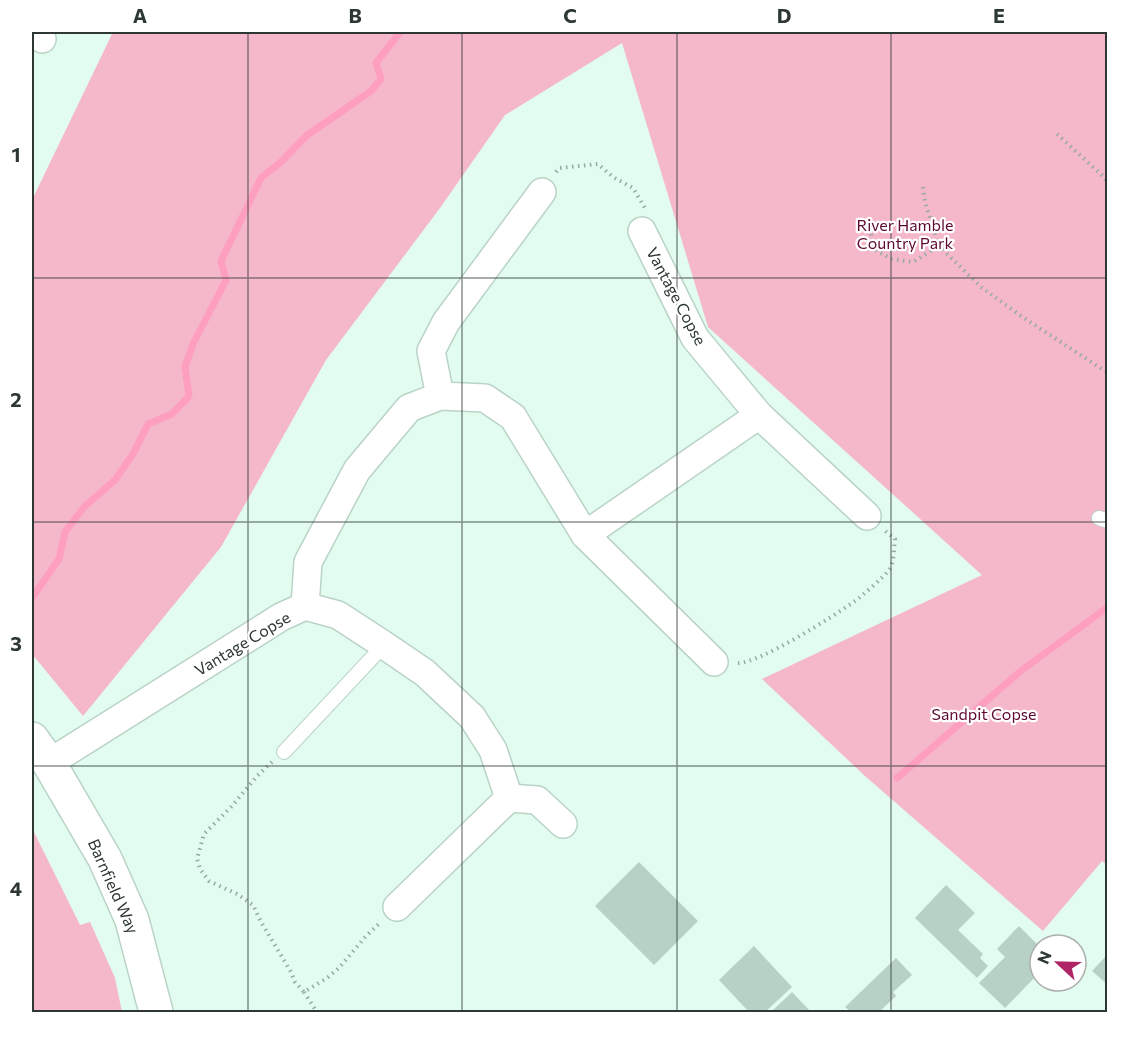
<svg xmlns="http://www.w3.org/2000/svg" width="1139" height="1044" font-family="Commissioner,sans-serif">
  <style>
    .green { fill: #f5b7ca }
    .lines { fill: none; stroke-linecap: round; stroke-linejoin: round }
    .stream { stroke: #ff9fc0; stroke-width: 7 }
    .building { fill: #b8d1c5 }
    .lane-casing { stroke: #bad3c7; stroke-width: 16 }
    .street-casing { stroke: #bad3c7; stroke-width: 30 }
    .secondary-casing { stroke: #bad3c7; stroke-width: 36 }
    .path { stroke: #97aaa1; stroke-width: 4; stroke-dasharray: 1.5 4.5; stroke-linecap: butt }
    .lane { stroke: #fff; stroke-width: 14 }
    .street { stroke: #fff; stroke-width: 27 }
    .secondary { stroke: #fff; stroke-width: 33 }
    .grid { fill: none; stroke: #2d3733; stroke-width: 1.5; stroke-opacity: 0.55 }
    .labels { text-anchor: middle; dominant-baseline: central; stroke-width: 4.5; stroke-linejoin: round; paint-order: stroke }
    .park-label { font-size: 16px; fill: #5d0831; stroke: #fff }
    .street-label { font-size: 16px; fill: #2d3733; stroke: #fff }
    .neatline { fill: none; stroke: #2d3733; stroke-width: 2 }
    .grid-label { font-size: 20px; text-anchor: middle; font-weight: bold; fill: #2d3733 }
  </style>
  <rect width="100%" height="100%" fill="#e2fcef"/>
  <path class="green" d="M113,32H1107V865L1102,861L1043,931L865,776L762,679L982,575L708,327L622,43L505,115L440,208L326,360L221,547L83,716L32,654V200Z
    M32,828L80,925L90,922L115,978L122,1012H32Z"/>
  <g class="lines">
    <path class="stream" d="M32,598L59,559L65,532L84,507L115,480L133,454L148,424L172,414L189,396L185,367L193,344L226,280L221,261L261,178L282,161L306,136L371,91L381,79L376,63L400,32
      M897,778L1022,670L1108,607"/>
  </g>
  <path class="building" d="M639,862L698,921L654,965L595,906Z
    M946,885L975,913L958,930L983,954L980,958L988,966L977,978L915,918Z
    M1019,926L1040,947V972L1005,1008L979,983L1005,957L997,949Z
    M754,946L792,987L765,1012H749L719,980Z
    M1108,954V985L1092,971Z
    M896,958L912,975L893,992L896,996L879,1012H851L845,1007Z
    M792,992L811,1012H771Z"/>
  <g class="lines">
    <defs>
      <path id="lane" d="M1099,518L1108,521
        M284,752L384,645"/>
      <path id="street" d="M32,33L42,39
        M642,231L695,338L759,415
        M440,396L431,351L446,322L542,192
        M585,535L759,415L867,516
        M305,606L308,562L357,470L409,408L440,396L485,398L513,417L585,535L714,662
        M305,606L338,615L384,645L425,673L472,717L493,750L509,798
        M49,763L281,617L305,606
        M397,907L509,798L537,800L563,824"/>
      <path id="secondary" d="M32,739L49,763L105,859L132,920L156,1012"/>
    </defs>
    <use href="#lane" class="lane-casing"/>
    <use href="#street" class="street-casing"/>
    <use href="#secondary" class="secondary-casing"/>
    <path class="path" d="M1057,134L1105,178L1108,184
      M556,172L559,168L598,164L613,177L633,188L645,208
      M923,187L925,202L939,246L981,287L1021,316L1108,373
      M871,228L872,248L891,259L913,262L939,246
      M738,663C760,663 834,616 855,601C863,595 883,578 889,570C894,564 894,548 895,539L884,530
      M272,762L257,776L232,806L204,834L197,859L200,869L209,881L237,894L253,905L261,922L291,972L295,982L304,992L327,978L339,968L366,936L381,922
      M304,992L317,1012
      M32,1011L33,1012"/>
    <use href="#lane" class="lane"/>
    <use href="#street" class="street"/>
    <use href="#secondary" class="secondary"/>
  </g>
  <path class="grid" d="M248,32V1012M462,32V1012M677,32V1012M891,32V1012M32,278H1108M32,522H1108M32,766H1108"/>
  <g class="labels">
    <g class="park-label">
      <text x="905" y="224">River Hamble<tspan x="905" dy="18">Country Park</tspan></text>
      <text x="984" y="713">Sandpit Copse</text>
    </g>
    <g class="street-label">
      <text transform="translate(677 296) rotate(62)">Vantage Copse</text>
      <text transform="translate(242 643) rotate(-31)">Vantage Copse</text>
      <text transform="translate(114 886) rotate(66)">Barnfield Way</text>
    </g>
  </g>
  <rect width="1139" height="1044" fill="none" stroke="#ffffff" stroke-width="66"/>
  <g transform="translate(1058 963) rotate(292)"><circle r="28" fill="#ffffff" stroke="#abafad" stroke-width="1.5"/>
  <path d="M0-4.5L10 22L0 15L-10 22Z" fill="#af2565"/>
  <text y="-9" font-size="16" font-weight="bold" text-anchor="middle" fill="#2d3733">N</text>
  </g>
  <rect x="33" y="33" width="1073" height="978" class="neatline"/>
  <g class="grid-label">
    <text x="140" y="23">A</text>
    <text x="355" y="23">B</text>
    <text x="570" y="23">C</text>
    <text x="784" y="23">D</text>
    <text x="999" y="23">E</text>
    <text x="16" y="162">1</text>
    <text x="16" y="407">2</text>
    <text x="16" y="651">3</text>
    <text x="16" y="896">4</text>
  </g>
</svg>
